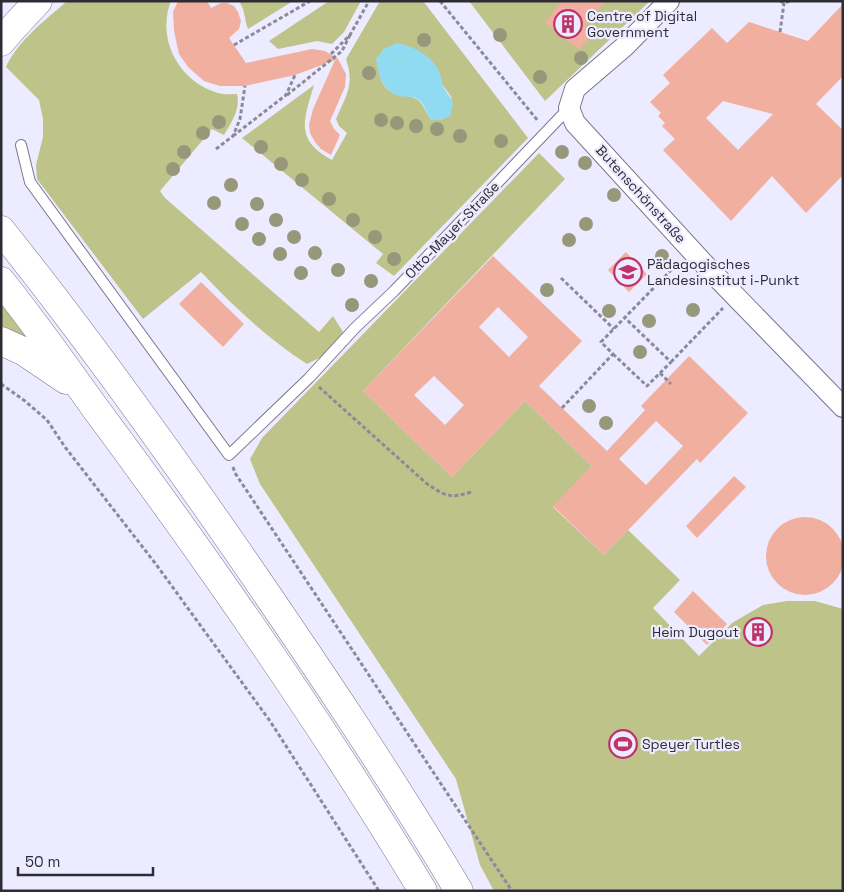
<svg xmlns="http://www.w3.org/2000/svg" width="844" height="892" font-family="'Space Grotesk',sans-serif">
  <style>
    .green { fill: #bdc389; fill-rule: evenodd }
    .water { fill: #91dbf2 }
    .building { fill: #f0af9f; fill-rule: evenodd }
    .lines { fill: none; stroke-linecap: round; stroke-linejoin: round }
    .lane-casing { stroke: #7a788e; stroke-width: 12 }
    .street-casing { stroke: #7a788e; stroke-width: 22 }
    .highway-casing { stroke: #7a788e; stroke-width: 29 }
    .path { stroke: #8b8a98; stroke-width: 3; stroke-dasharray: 4 2.5; stroke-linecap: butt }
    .lane { stroke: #fff; stroke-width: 10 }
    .street { stroke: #fff; stroke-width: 20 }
    .highway { stroke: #fff; stroke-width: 28 }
    .tree { fill: #97977a }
    .labels { text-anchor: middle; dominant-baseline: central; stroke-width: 4.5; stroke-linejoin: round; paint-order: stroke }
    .poi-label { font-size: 14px; fill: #2d2c35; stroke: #edebff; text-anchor: start }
    .street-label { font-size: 14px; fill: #2d2c35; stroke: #edebff }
  </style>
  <rect width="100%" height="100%" fill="#edebff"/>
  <path class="green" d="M67,1H171C156,39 179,82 218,93C224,95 231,94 237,94C241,109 231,123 224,135L212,129L160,191L165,198L319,332L333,316L343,332L323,356L307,364C267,338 233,306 201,272L143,319L37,179L36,165L43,137V119L39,100L6,67C19,39 45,21 67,1Z
    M239,1H293L248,29C244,19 246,12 239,1Z
    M329,1H361L344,32L332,44L317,41L278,49L269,41Z
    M380,1H423L528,138L394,276L376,263L383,254L242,138L314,85C304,119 294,140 332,160L347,133L339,126L336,119C346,95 355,86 346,59ZM384,49L439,72L442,84L452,98L431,120C427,114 423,104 418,100C411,95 402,96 394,93C381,89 378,71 377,59Z
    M469,1H650L545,101Z
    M539,153L565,179L363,391L452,477L525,401L592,466L553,507L604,555L628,530L680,580L653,608L699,656L732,623L763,605L787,601H815L843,609V891H494L480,865L456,779L260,484L250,459L262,438Z
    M1,304L35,346L9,330L1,327Z"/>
  <path class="water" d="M396,43C412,45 433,56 440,73C441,76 441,81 442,84C449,99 457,98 450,116L441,120H431C427,114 424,104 419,100C413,95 407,98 400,96C383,92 378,74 376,59L384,49Z"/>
  <path class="building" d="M178,1H207L211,8L221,3H227L234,6L238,12L241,21L239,29L229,38L246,63L312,49L325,51L338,59L346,74L345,87L330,121L334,129L340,135L331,155L321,149L315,142L310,133L309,125L313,109L335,60L295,75L245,86H220L204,81L188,67L179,54L174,31L173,12Z
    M562,1H606L585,26L593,33L579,50L545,22Z
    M843,4V76L816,104L843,130V175L806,213L772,176L731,221L663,150L675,139L662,126L665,123L658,116L661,113L650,102L670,83L663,75L712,28L727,43L749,22L808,41ZM723,101L773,114L738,150L706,118Z
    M626,252L647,274L629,292L608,270Z
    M493,256L582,341L539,386L607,451L645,410L641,406L689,356L748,413L700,463L697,459L604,555L553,506L592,466L525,401L452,477L363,391ZM498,307L528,337L509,357L479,327ZM434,376L464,405L445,425L414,395ZM656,421L683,446L646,485L619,459Z
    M201,282L244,324L223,347L179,304Z
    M734,476L746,487L697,538L686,526Z
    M766 556a39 39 0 1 1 78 0a39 39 0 1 1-78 0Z
    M693,591L727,624L707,645L674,612Z"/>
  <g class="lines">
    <defs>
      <path id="lane" d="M21,145L30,182L229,455L309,378L355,328L394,291L569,108"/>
      <path id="street" d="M669,1L624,47L575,89L569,108L575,123L705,265L843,407"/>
      <path id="highway" d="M1,42L12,29L38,1
        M1,230C84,333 161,441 236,549C313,661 389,773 459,891
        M1,281C35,323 66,368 98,412C213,567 323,725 423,891
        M1,341L23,351L66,380"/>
    </defs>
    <use href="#lane" class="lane-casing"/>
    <use href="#street" class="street-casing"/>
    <use href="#highway" class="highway-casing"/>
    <path class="path" d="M440,1L538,121
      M780,1L784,3L790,1
      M780,32L784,3
      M234,45L310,1
      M331,54L350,35L369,1
      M287,95L342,51L350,35
      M233,136L286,95L295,75
      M216,149L233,136L240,119L245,86
      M561,278L614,329
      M613,354L647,386L671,362L625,318
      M671,362L723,308
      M660,373L671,384
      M1,384L25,401L47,420L65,447L155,563L270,721L379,891
      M319,387L426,483C445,496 449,499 471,492
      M562,408L613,354L601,342L678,263
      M233,467L235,473L512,891"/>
    <use href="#lane" class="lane"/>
    <use href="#street" class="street"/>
    <use href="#highway" class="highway"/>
  </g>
  <g class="tree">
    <circle cx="500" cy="35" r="7"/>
    <circle cx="424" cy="40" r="7"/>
    <circle cx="581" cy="58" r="7"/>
    <circle cx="369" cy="73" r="7"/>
    <circle cx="540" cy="77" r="7"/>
    <circle cx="381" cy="120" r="7"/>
    <circle cx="219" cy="122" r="7"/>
    <circle cx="397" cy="123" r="7"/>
    <circle cx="416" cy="126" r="7"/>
    <circle cx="437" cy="129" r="7"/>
    <circle cx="203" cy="133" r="7"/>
    <circle cx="460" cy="136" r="7"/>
    <circle cx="501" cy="141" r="7"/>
    <circle cx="261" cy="147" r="7"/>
    <circle cx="184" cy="152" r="7"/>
    <circle cx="562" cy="152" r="7"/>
    <circle cx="585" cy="163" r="7"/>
    <circle cx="281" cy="164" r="7"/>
    <circle cx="173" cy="169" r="7"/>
    <circle cx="302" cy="180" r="7"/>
    <circle cx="231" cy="185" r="7"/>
    <circle cx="614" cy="195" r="7"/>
    <circle cx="329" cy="199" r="7"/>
    <circle cx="214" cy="203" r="7"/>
    <circle cx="257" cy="204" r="7"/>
    <circle cx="276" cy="220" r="7"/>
    <circle cx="353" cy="220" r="7"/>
    <circle cx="242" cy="224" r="7"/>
    <circle cx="586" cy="224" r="7"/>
    <circle cx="294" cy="237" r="7"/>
    <circle cx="375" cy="237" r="7"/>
    <circle cx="259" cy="239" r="7"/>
    <circle cx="569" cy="240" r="7"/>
    <circle cx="315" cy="253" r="7"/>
    <circle cx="280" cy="254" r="7"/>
    <circle cx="662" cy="256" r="7"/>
    <circle cx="394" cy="259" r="7"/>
    <circle cx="338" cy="270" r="7"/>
    <circle cx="301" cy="273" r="7"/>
    <circle cx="371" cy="281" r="7"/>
    <circle cx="547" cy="290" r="7"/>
    <circle cx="352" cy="305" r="7"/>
    <circle cx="693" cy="310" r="7"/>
    <circle cx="609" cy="311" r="7"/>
    <circle cx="649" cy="321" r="7"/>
    <circle cx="640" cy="352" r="7"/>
    <circle cx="589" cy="406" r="7"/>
    <circle cx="606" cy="423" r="7"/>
  </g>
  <defs>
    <symbol id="building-ring" viewBox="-11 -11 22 22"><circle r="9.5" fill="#edebff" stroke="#be3268" stroke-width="1.5"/><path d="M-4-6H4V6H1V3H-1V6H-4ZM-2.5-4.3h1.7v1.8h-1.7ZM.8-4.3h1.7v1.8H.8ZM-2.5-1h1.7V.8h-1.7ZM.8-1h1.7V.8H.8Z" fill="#be3268"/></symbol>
    <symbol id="university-ring" viewBox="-11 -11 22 22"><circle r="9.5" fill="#edebff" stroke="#be3268" stroke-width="1.5"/><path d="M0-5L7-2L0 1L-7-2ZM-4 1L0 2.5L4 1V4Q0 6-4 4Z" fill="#be3268"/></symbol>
    <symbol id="stadium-ring" viewBox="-11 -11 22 22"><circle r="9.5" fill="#edebff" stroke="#be3268" stroke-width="1.5"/><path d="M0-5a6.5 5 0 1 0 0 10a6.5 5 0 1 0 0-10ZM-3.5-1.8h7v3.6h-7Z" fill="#be3268"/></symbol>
  </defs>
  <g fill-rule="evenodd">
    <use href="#building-ring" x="552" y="8" width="32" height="32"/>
    <use href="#university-ring" x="612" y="256" width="32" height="32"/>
    <use href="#building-ring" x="742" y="616" width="32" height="32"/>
    <use href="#stadium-ring" x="607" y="728" width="32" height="32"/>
  </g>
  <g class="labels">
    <g class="poi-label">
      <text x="587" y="16">Centre of Digital<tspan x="587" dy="16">Government</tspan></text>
      <text x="647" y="264">Pädagogisches<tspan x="647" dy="16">Landesinstitut i-Punkt</tspan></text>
      <text x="739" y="632" text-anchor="end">Heim Dugout</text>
      <text x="642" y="744">Speyer Turtles</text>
    </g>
    <g class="street-label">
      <text transform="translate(641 194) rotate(48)">Butenschönstraße</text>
      <text transform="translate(452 230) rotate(-46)">Otto-Mayer-Straße</text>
    </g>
  </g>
  <rect width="844" height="892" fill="none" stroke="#2d2c35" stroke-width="5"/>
  <path d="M18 867v8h135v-8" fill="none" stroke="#2d2c35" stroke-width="2.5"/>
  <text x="25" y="867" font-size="15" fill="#2d2c35" stroke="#edebff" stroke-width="4" paint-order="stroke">50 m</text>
</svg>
